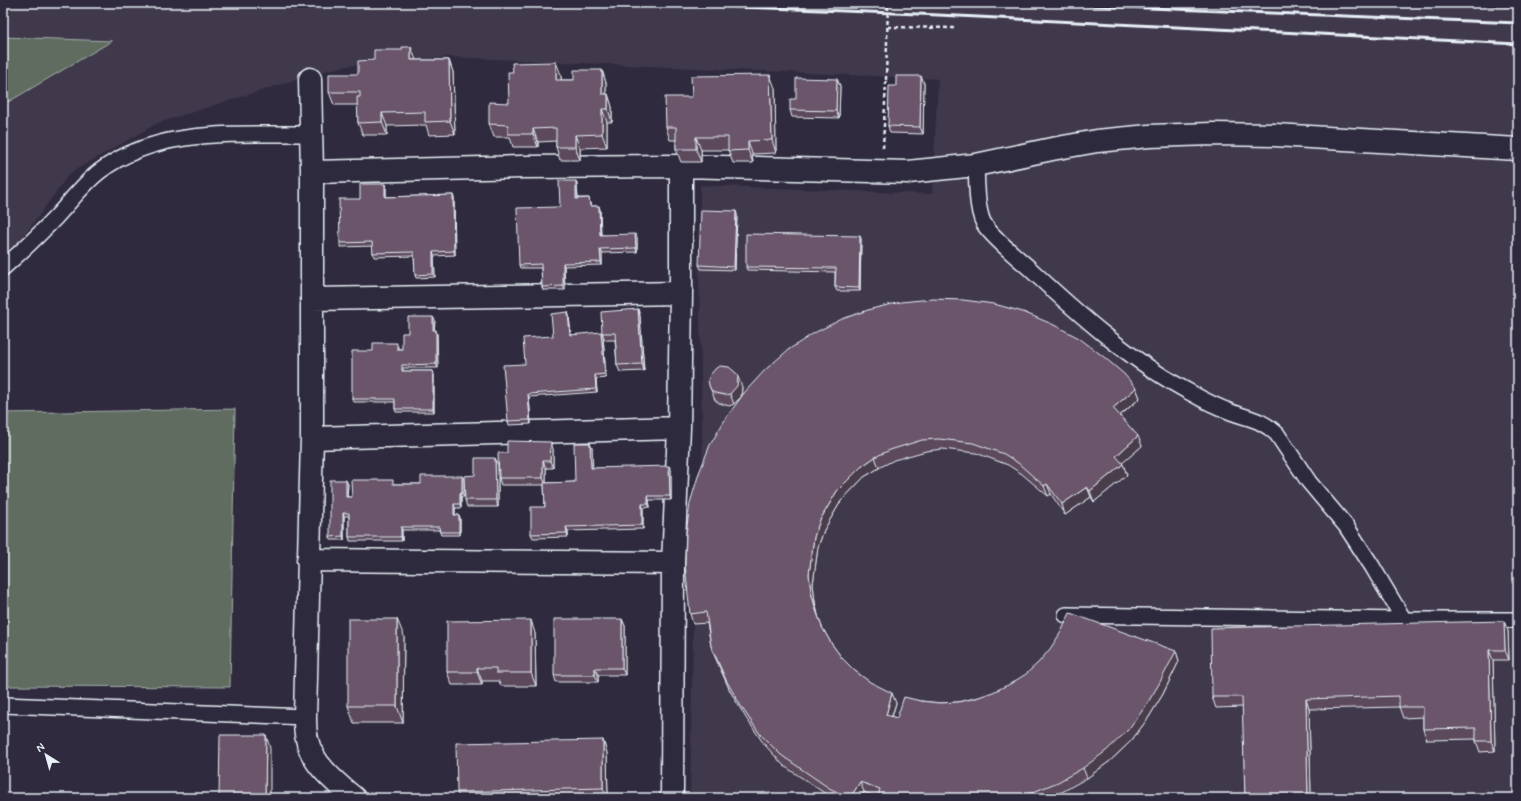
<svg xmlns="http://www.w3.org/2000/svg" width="1521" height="801" font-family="Mynerve,sans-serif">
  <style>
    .built { fill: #41374b }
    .green { fill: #606c60; stroke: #a4aeac }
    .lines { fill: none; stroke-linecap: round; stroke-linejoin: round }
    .service-casing { stroke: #e8f1f8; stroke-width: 18 }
    .minor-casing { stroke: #e8f1f8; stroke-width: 25 }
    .path { stroke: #e8f1f8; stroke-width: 2.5; stroke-dasharray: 4 3; stroke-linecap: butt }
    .service { stroke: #2f2a3d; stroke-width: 15 }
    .minor { stroke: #2f2a3d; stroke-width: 22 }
    .rail { stroke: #e8f1f8; stroke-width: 3 }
    .path-bridge { stroke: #e8f1f8; stroke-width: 2.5; stroke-dasharray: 4 3; stroke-linecap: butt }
    .wall { fill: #5b495c; stroke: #e8f1f8 }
    .shaded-wall { fill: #4a3c4b; stroke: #e8f1f8 }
    .building { fill: #6a556b; stroke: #e8f1f8 }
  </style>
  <rect width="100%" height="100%" fill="#2f2a3d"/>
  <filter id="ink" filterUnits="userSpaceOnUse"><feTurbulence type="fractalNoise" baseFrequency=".025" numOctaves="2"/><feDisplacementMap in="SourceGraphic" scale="8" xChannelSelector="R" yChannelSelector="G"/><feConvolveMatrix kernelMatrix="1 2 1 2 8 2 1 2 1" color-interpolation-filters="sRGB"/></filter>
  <g filter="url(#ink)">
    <path class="built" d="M3,3H1518V798H690L693,624L689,575L703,484L699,273L700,185L932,194L938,79L450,57L347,66L324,71L158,123L70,173L21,240L3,255Z"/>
    <path class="green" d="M3,37L112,41L3,105Z
      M235,409L230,687L3,686V413Z"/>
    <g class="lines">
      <defs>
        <path id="service" d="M976,165C977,182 976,214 986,227C996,240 1015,256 1028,267C1078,314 1132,362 1193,394C1205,401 1218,407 1231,412C1250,419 1261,419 1277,434L1309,482L1346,526L1372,566L1404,620H1518
          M3,268C21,252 39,235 56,217C70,202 83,184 100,171C159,126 241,135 311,134
          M1066,615L1404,620
          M3,705L305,717"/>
        <path id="minor" d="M310,79L312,172V438L305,717C305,724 305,732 307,739C311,763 336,783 354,798
          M312,172L521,167L681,166L908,172L976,165L1052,149L1097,141L1149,136L1213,134L1275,135L1518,149
          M313,299L681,293
          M312,438L679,428
          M308,560L673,563
          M672,798L673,563L679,428L681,293V166"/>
      </defs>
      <use href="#service" class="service-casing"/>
      <use href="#minor" class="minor-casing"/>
      <path class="path" d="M888,27L954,28
        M883,148L886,80"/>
      <use href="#service" class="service"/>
      <use href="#minor" class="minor"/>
      <path class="rail" d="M643,3L918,14L1518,44
        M1028,3L1518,23
        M1447,3L1518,6"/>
      <path class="path-bridge" d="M886,80L888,3"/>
    </g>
    <path class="wall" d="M416,60H449L453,72L455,134L429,135L426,125L387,126V135H363L358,123V105H334L329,92Z
      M602,70L606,83V94H608L612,107V122H607V147L580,148V160H560L556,147V141L538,142V147H513L510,137H494L489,124L509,103L561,75V80H574Z
      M837,79L840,86L839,118L792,117L790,110Z
      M924,83L923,134L890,133L888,126L896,86Z
      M775,88L776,153L752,154L753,163H733L728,150H701V162H681L676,149V140H670L666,127L692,97Z
      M576,181L577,185L578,198H589L591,206H599L600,210L601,235L637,237V252L602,253V265L564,266L565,290H543L542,287L541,268H520L519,265L560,207Z
      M386,187V197L453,195L454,198L455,255L434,256L435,277L416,278L415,275L414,256L374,257L373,253V246L341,247L340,243L360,199Z
      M736,211L737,215L735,270L701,269L699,265Z
      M860,236L861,239L860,291H837L835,287V272L747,270L746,267Z
      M638,309L640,316L644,371L620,372L617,365L615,340H605L602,333Z
      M568,312L569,316L571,335L603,336L606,378L596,379L597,392L529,397L531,424L509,425L508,421L525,364L553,336Z
      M435,320L434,330L437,334L438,368H403V371H433L434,375V412H396L395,409V402H354L352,399L373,351L398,346V349H402L408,333Z
      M709,385L742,387L741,397L734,404L729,406L719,403L715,400Z
      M1136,388L1140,398L1120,416L1142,446L1122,463L1127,475L1094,502L1091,497L1065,515L1051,494L1048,496L1022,474L1008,465L976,453L943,449L926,451L894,460L879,468L864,477L841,501L824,530L818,547L813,584L815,602L819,619L822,627L831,643L842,658L855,671L896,703L892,717L897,718L921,701L940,703L958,702L1176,651L1179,661L1163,694L1149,717L1131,741L1110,761L1087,778L1062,792L1047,798H877V797L864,792L860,798H832L784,766L764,744L746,718L730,691L715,657L711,646L707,623L693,624L690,614L699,473Z
      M590,443L592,447V468L671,469V500H649L650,507L643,508V529L568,531V537L533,538L531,534L545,507L544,485H501L499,478L507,453L553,449V468H546V483L575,482Z
      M495,458L498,465V507H467L465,500Z
      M464,480V497H461V508H455V515H459L460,518V535H441L439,530H402V541H350L349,537V516H344V540H331L330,537L348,484L347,497H352L394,484H421Z
      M622,619L625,626V675H598V682H556L554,675Z
      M1508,631L1509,660H1493L1495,751L1480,752L1476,741V739L1427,740L1423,729V717L1403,718L1399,707L1309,709L1311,798H1245L1243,707L1216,708L1212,697Z
      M535,633L536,686H501L499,681H482V685H452L447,672Z
      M404,636L403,723H354L348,706Z
      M603,740L607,753L608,798H459L457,792Z"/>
    <path class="shaded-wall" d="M411,47L416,60H411Z
      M449,60L453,72L455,134L450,121Z
      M556,62L561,75V93L556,80Z
      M602,70L606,83V107L602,94Z
      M770,75L775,88L776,153L772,140Z
      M921,76L924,83L923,134L920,127Z
      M837,79L840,86L839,118L836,111Z
      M608,94L612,107V122L608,109Z
      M602,109L607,122V147L602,134Z
      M382,113L387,126V135L382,122Z
      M533,129L538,142V147L533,134Z
      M575,135L580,148V160L575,147Z
      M696,137L701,150V162L696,149Z
      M748,141L752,154L753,163L748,150Z
      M576,181L577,185L578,202L576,199Z
      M385,184L386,187V200L385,197Z
      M453,195L454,198L455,255L454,251Z
      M599,206L600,210L601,239L600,235Z
      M736,211L737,215L735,270L734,267Z
      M635,234L637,237V252L636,248Z
      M860,236L861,239L860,291L859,288Z
      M600,249L602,253V265L601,262Z
      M433,252L434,256L435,277L433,274Z
      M563,263L564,266L565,290L563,286Z
      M638,309L640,316L644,371L642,364Z
      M568,312L569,316L571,338L570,335Z
      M433,317L435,320L434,334L433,330Z
      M436,330L437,334L438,368L436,364Z
      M601,332L603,336L606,378L605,374Z
      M433,371L434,375V412L433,409Z
      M595,375L596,379L597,392L596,389Z
      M738,377L742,387L741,397L734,404L730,394Z
      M1136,388L1140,398L1117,418L1113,408Z
      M528,394L529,397L531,424L530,420Z
      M1138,436L1142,446L1119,466L1116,456Z
      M551,442L553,449V468L550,461Z
      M590,443L592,447L593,472L591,468Z
      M875,457L879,468L864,477L841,501L824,530L818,547L813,584L815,602L819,620L816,610L811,592L809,574L814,537L820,520L837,491L861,467Z
      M495,458L498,465V507L496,500Z
      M543,461L546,468V485L543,478Z
      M1123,464L1127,475L1094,502L1090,491Z
      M669,466L671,469V500L670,496Z
      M462,476L464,480V497L462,493Z
      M346,480L348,484L347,500L346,497Z
      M1047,484L1051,494L1048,496L1044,486Z
      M1087,487L1091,497L1065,515L1062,504Z
      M460,493L461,497V508L460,504Z
      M648,496L649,500L650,507L648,504Z
      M454,504L455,508V518L454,515Z
      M642,504L643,508V529L642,525Z
      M343,513L344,516V540L343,536Z
      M459,515L460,518V535L459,532Z
      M401,527L402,530V541L401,537Z
      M566,527L568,531V537L567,533Z
      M397,619L404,636L403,723L397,706Z
      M622,619L625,626V675L622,668Z
      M531,620L535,633L536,686L531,673Z
      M1504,621L1508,631L1509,660L1505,650Z
      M1489,650L1493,660L1495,751L1491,741Z
      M1176,651L1179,661L1163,694L1149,717L1131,741L1110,761L1087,778L1083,768Z
      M477,668L482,681V685L477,672Z
      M595,668L598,675V682L595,675Z
      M892,693L896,703L889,725L886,715Z
      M1306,699L1309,709L1311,798H1308Z
      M266,735L270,748V798H265Z
      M603,740L607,753L608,798H607L603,788Z
      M860,782L864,792L860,798H850Z"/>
    <path class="building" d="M402,47H411V60H449L450,121L425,122V112L382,113V122L358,123L357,97H360V92H329V74H358V61L374,60V50H402Z
      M556,62V80H574V70H602V94H608V109H602V134L575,135V147H556V128L533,129V134H508V125L489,124V102L509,103L508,72H513L512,63Z
      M770,75L772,140L748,141V150L728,151V137H696V149H676V127H666L665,97H692L691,76Z
      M896,76H921L920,127L888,126L889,86H896Z
      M796,78L837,79L836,111L790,110V99H796Z
      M559,181H576V199L589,198L590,206H599L600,235L635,234L636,248L600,249L601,262L563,263V286L542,287L541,264L519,265L517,208L560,207Z
      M360,184H385V197L453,195L454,251L433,252V274L415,275L414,252L373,253L372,242L340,243L339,199H360Z
      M701,210L736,211L734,267L699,265Z
      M746,234L860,236L859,288L835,287L836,268L746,267Z
      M932,299L963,300L994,304L1023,312L1052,324L1079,338L1104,357L1124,374L1136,388L1113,408L1138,436L1116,456L1123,464L1090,491L1087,487L1062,504L1047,484L1044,486L1018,463L1004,454L973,443L939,439L922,440L890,450L875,457L861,467L837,491L820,520L814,537L809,574L811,592L816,610L822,627L831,643L842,658L855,671L870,682L892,693L886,715L897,718L904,697L921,701L940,703L958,702L976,698L993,692L1010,684L1026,674L1039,662L1050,649L1061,632L1070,613L1176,651L1159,684L1145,707L1127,731L1106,751L1083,768L1058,782L1031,793L1013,798H877L880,789L860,782L850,798L829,788L781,755L760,734L742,708L726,680L711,646L706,612L690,614L685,565L686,534L690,503L699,473L710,445L726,418L744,393L765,370L788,350L814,333L842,319L871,309L901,302Z
      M638,309L642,364L617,365L615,333H602L601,312Z
      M568,312L570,335L601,332L605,374L595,375L596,389L528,394L530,420L508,421L503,365L525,364L523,338L553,336L551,314Z
      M408,317H433V330H436V364L402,365V371H433V409H395V399H352V351H373V343H397V349H402V333H408Z
      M720,366L729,367L736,373L738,377L737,386L730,394L725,395L715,393L711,390L709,385L708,380L710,375L716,368Z
      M507,441L551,442L550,461H543V478H499L498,453H507Z
      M574,443H590L591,468L669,466L670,496H648V504H642V525L566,527L567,533L531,534V507H545L544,483L575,482Z
      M475,458H495L496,500H465L464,476L475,475Z
      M421,476H462V493H460V504H454V515H459V532H440L439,527H401V537H349V513H343V536L330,537V480H346V497H352L351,480H393V484H421Z
      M348,619H397V706H348Z
      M554,619H622V668H595V675H554Z
      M531,620V673H496V668H477V672H447V621Z
      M1504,621L1505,650H1489L1491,741H1476V728L1423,729V707H1399V696L1306,699L1308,798H1245L1242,697H1212L1211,628Z
      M220,735H266L265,798H219Z
      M603,740V788L457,792L456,743Z"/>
  </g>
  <rect width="1521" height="801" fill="none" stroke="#2f2a3d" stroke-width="16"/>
  <rect x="8" y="8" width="1505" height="785" fill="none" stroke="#e8f1f8" stroke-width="1.5" filter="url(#ink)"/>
  <g transform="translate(46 755) rotate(323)" stroke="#2f2a3d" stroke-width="3" paint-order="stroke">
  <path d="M0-3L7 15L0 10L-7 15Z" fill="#e8f1f8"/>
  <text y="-6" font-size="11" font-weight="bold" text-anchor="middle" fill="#e8f1f8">N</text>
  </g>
</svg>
